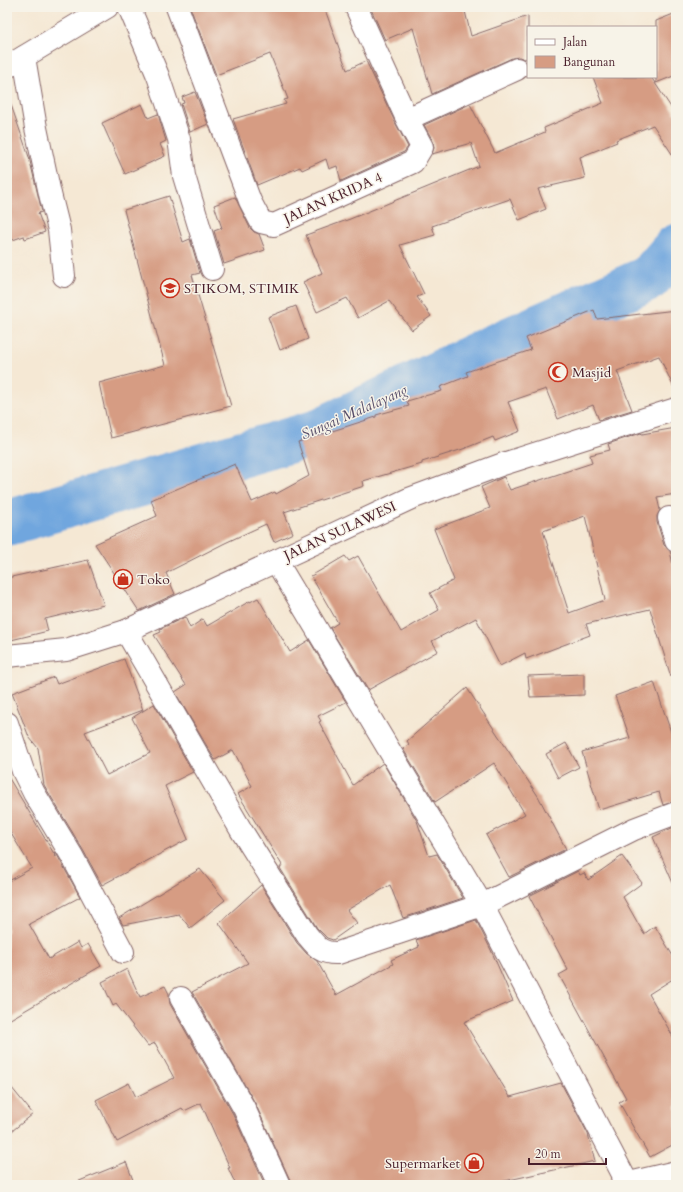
<svg xmlns="http://www.w3.org/2000/svg" width="683" height="1192" font-family="Cardo,serif">
  <style>
    .lines { fill: none; stroke-linecap: round; stroke-linejoin: round }
    .river { stroke: #70a6de; stroke-width: 46 }
    .building { fill: #d69c83; fill-rule: evenodd }
    .street-casing { stroke: #866566; stroke-width: 24 }
    .secondary-casing { stroke: #866566; stroke-width: 24 }
    .street { stroke: #fff; stroke-width: 22 }
    .secondary { stroke: #fff; stroke-width: 22 }
    .labels { text-anchor: middle; dominant-baseline: central; stroke-width: 3; stroke-linejoin: round; paint-order: stroke }
    .street-label { font-size: 14px; fill: #4a1f2b; stroke: #f7f3e8 }
    .poi-label { font-size: 14px; fill: #4a1f2b; stroke: #f7f3e8; text-anchor: start }
    .water-label { font-size: 15px; font-style: italic; fill: #574e6a; stroke: #f7f3e8 }
  </style>
  <rect width="100%" height="100%" fill="#f7f3e8"/>
  <filter id="ink" filterUnits="userSpaceOnUse"><feTurbulence type="fractalNoise" baseFrequency=".025" numOctaves="2"/><feDisplacementMap in="SourceGraphic" scale="8" xChannelSelector="R" yChannelSelector="G"/><feConvolveMatrix kernelMatrix="1 2 1 2 8 2 1 2 1" color-interpolation-filters="sRGB"/></filter>
  <filter id="wash" filterUnits="userSpaceOnUse"><feTurbulence type="fractalNoise" baseFrequency=".012" numOctaves="4" result="noise"/><feDisplacementMap in="SourceGraphic" scale="16" xChannelSelector="R" yChannelSelector="G"/><feGaussianBlur stdDeviation="0.9" result="paint"/><feColorMatrix in="noise" values="0 0 0 0 0 0 0 0 0 0 0 0 0 0 0 0 0 1.4 0 .05"/><feComposite in="paint" operator="in"/></filter>
  <g filter="url(#wash)">
    <rect width="100%" height="100%" fill="#f5e8d4"/>
    <g class="lines">
      <path class="river" d="M7,523L315,433L491,348L649,278L676,247"/>
    </g>
    <g id="blocks">
      <path class="building" d="M190,7H324L347,70L366,61L396,124L408,147L404,152L341,181L337,166L329,169L326,159L302,170L300,167L257,185L233,119L286,104L284,100L288,99L270,54L216,75Z
        M370,7H464L471,36L528,16V58L525,59L519,57L512,58L432,94L413,28L385,40Z
        M676,13V75L656,83V21Z
        M593,77H651L676,115V160L653,125L616,140L617,142L580,157L585,178L538,189L546,209L519,220L510,199L432,226L435,235L400,245L424,294L417,297L431,316L412,330L389,301L358,318L347,298L317,312L303,282L322,273L306,235L350,219L479,166L471,143L432,154L434,148L433,141L424,125L470,104L495,153L545,132L544,128L603,103Z
        M195,92L208,124L190,132L181,104L184,103L182,97Z
        M10,102L29,157L42,212L38,213L45,232L25,239L24,236L7,242V103Z
        M142,104L148,118L158,114L166,141L160,144L165,156L125,174L102,123Z
        M169,196L183,242L190,239L200,273L192,275L231,406L111,438L99,383L165,365L124,210Z
        M235,197L250,228L254,232L259,234L265,250L224,264L214,231L222,228L214,205Z
        M296,306L308,339L280,350L268,317Z
        M594,310L597,319L676,310V392L659,356L617,371L632,410L599,420L593,405L558,419L546,389L508,402L520,431L495,441L493,437L463,449L422,462V464L363,481L364,486L284,512L293,533L274,542L266,524L225,543L166,573L175,594L139,611L95,544L157,516L151,500L235,464L252,502L275,492L276,494L309,476L298,442L376,417V415L409,406L407,401L442,391L440,387L468,376L466,372L531,350L526,338Z
        M676,428V494L657,497L660,510L657,516V522L664,545L670,551L676,579V676L671,677L650,609L586,624L590,635L526,659L525,653L500,666L476,618L432,641L438,651L368,690L330,628L338,623L311,576L345,556L349,561L358,556L401,632L439,610L430,593L454,580L434,529L490,508L481,487L504,477L510,490L592,463L590,455L610,450L608,444L641,433L642,434ZM585,516L605,600L569,613L543,531Z
        M88,560L104,605L45,619L48,631L7,641V578Z
        M258,598L290,652L309,640L346,702L318,716L321,721L319,722L353,785L383,763L417,821L429,856L437,854L463,898L403,918L390,885L347,910L357,923L333,940L327,938L317,928L280,868L282,865L238,794L252,786L233,750L215,760L175,692L186,685L154,635L161,632L160,629L185,617L190,628L203,619L207,626L250,601V602Z
        M124,659L143,710L85,732L107,775L150,753L132,718L154,704L193,772L165,786L188,839L102,885L83,850L44,785L38,748L29,737L12,693L54,677L57,684Z
        M584,674V695L530,697L528,676Z
        M654,682L676,747V801L663,805L659,792L599,810L582,752L630,738L615,696Z
        M467,688L538,796L566,849L509,877L486,835L525,814L494,763L435,802L403,749L409,744L407,741Z
        M566,743L579,767L558,778L546,754Z
        M7,775L56,857L55,851L61,862L80,897L29,924L49,959L78,942L81,948L88,944L101,966L7,1021V882L32,868L7,827Z
        M676,826V890L653,837Z
        M622,856L642,883L623,897L644,934L655,926L676,961V977L649,994L676,1042V1143L650,1157L619,1102L626,1098L559,975L568,970L529,896L578,871L580,875L584,873L588,880Z
        M200,869L225,900L190,928L179,914L123,925L119,918Z
        M261,885L297,943L307,954L317,961L336,995L393,964L391,960L419,947L416,940L476,920L491,950L513,1001L464,1022L510,1097L561,1083L588,1134L595,1161L500,1182L501,1185H291L290,1180L255,1103L192,992L248,963L219,923Z
        M127,969L140,997L165,986L169,994V998L170,1004L233,1114L265,1185H236L228,1168H230L201,1103L184,1111L182,1108L117,1142L96,1100L129,1083L136,1097L174,1078L155,1043L148,1046L116,1004L113,1006L102,982Z
        M7,1082L33,1114L7,1135Z
        M126,1162L135,1185H73L72,1184Z"/>
    </g>
  </g>
  <g filter="url(#ink)">
    <use href="#blocks" fill-opacity="0" stroke="#866566" stroke-width="1"/>
    <g class="lines">
      <defs>
        <path id="street" d="M129,7L158,76L179,139L184,176L212,269
          M177,7L250,201L261,222L274,225L413,162L422,147L407,119L356,7
          M24,57L36,128L50,194L59,230L64,276
          M407,119L517,69
          M669,518L676,541
          M276,561L482,905L628,1184
          M126,631L241,830L307,935C316,946 321,954 338,953L482,905L634,829L676,813
          M7,723L23,771L34,793L72,856L123,952
          M181,998L244,1108L279,1185"/>
        <path id="secondary" d="M7,67L107,7
          M7,656L66,650L126,631L409,499L503,464L676,409
          M621,1185L676,1172"/>
      </defs>
      <use href="#street" class="street-casing"/>
      <use href="#secondary" class="secondary-casing"/>
      <use href="#street" class="street"/>
      <use href="#secondary" class="secondary"/>
    </g>
  </g>
  <defs>
    <symbol id="university-ring" viewBox="-11 -11 22 22"><circle r="9.5" fill="#f7f3e8" stroke="#c8321e" stroke-width="1.5"/><path d="M0-5L7-2L0 1L-7-2ZM-4 1L0 2.5L4 1V4Q0 6-4 4Z" fill="#c8321e"/></symbol>
    <symbol id="mosque-ring" viewBox="-11 -11 22 22"><circle r="9.5" fill="#f7f3e8" stroke="#c8321e" stroke-width="1.5"/><path d="M3.5-4.9A6 6 0 1 0 3.5 4.9A5 5 0 1 1 3.5-4.9Z" fill="#c8321e"/></symbol>
    <symbol id="shop-ring" viewBox="-11 -11 22 22"><circle r="9.5" fill="#f7f3e8" stroke="#c8321e" stroke-width="1.5"/><path d="M-5-2.5h2.3a2.7 3.5 0 0 1 5.4 0H5L5.5 6h-11ZM-1.5-2.5h3a1.5 2.3 0 0 0-3 0Z" fill="#c8321e"/></symbol>
  </defs>
  <g fill-rule="evenodd">
    <use href="#university-ring" x="159" y="277" width="22" height="22"/>
    <use href="#mosque-ring" x="547" y="361" width="22" height="22"/>
    <use href="#shop-ring" x="112" y="568" width="22" height="22"/>
    <use href="#shop-ring" x="463" y="1152" width="22" height="22"/>
  </g>
  <g class="labels">
    <g class="street-label">
      <text transform="translate(333 198) rotate(-24)">JALAN KRIDA 4</text>
      <text transform="translate(340 531) rotate(-25)">JALAN SULAWESI</text>
    </g>
    <g class="poi-label">
      <text x="184" y="288">STIKOM, STIMIK</text>
      <text x="572" y="372">Masjid</text>
      <text x="137" y="579">Toko</text>
      <text x="460" y="1163" text-anchor="end">Supermarket</text>
    </g>
    <g class="water-label">
      <text transform="translate(354 412) rotate(-24)">Sungai Malalayang</text>
    </g>
  </g>
  <rect width="683" height="1192" fill="none" stroke="#f7f3e8" stroke-width="24"/>
  <rect x="527" y="26" width="130" height="52" fill="#f7f3e8" stroke="#b29e9c"/>
  <rect x="535" y="39" width="20" height="6" fill="#ffffff" stroke="#b29e9c"/>
  <text x="563" y="46" font-size="12" fill="#4a1f2b">Jalan</text>
  <rect x="535" y="56" width="20" height="12" fill="#d69c83" stroke="#b29e9c"/>
  <text x="563" y="66" font-size="12" fill="#4a1f2b">Bangunan</text>
  <path d="M529 1158v6h77v-6" fill="none" stroke="#4a1f2b" stroke-width="2"/>
  <text x="535" y="1158" font-size="12" fill="#4a1f2b" stroke="#f7f3e8" stroke-width="3" paint-order="stroke">20 m</text>
</svg>
